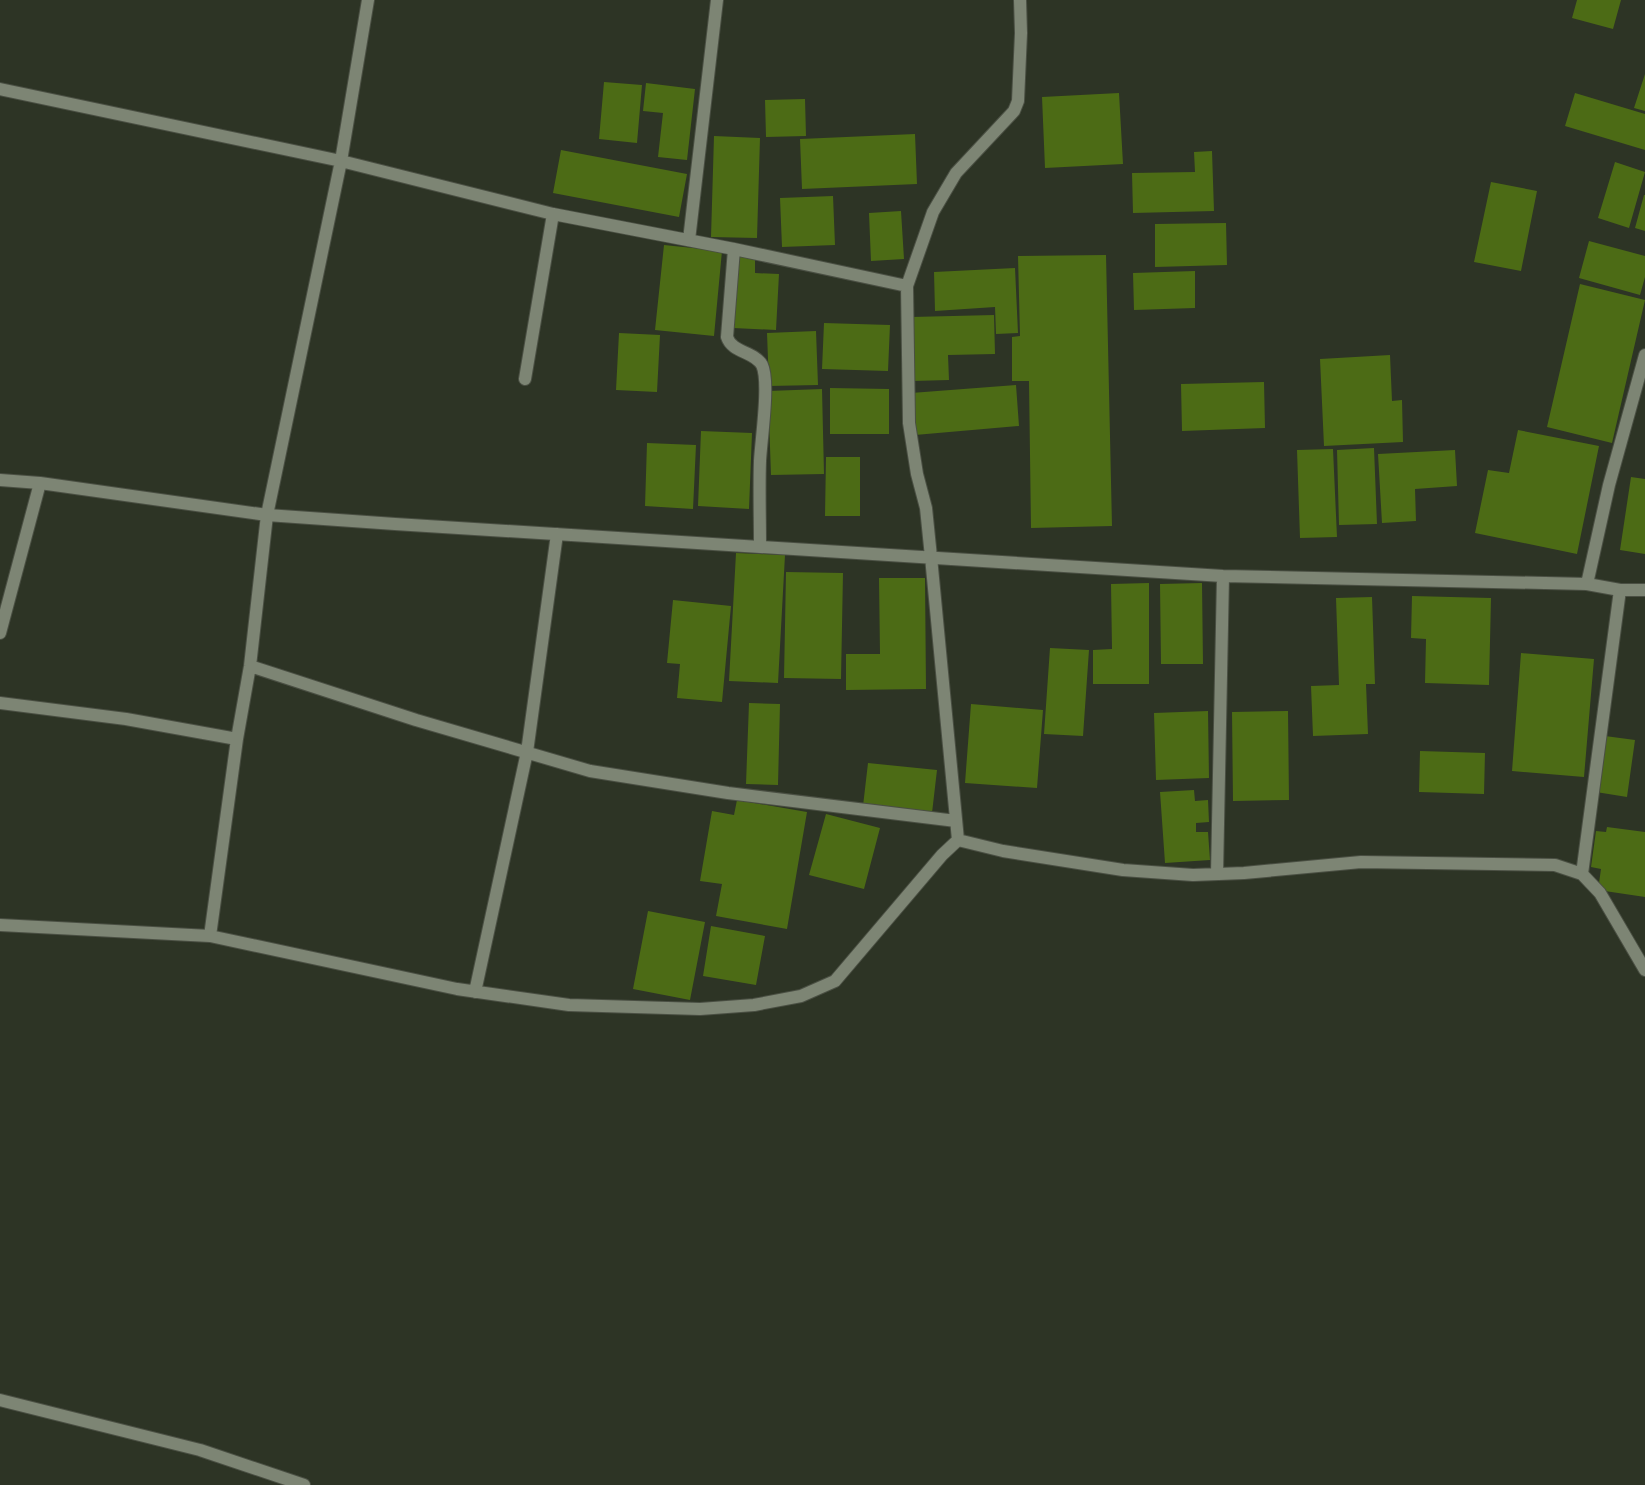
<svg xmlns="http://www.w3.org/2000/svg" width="1645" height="1485" font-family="'Exo 2',sans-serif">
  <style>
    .building { fill: #4c6b15 }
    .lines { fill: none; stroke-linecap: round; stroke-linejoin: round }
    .street-casing { stroke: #4a4f43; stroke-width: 14 }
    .street { stroke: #7d8574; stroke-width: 12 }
  </style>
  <rect width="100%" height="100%" fill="#2d3425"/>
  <path class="building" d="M1577,0H1621L1613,29L1572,18Z
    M1645,74V111L1634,108Z
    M604,82L642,85L637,143L599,139Z
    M646,83L695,89L687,160L658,157L663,113L643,111Z
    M1119,93L1123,164L1045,168L1042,97Z
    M1575,93L1645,114V150L1565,126Z
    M805,99L806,136L766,137L765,100Z
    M915,134L917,184L802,189L800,139Z
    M714,136L760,138L757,238L711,237Z
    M561,150L687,174L679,217L553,193Z
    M1212,151L1214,211L1133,213L1132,173L1195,172L1194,152Z
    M1615,162L1645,172L1629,228L1598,218Z
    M1491,182L1537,191L1521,271L1474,262Z
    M1644,195H1645V231L1635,228Z
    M833,196L835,245L782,247L780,198Z
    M901,211L904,259L871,261L869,213Z
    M1226,223L1227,265L1155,267V224Z
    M1589,241L1645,256V277L1640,295L1579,278Z
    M664,245L722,251L714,336L655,330Z
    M1106,255L1112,526L1031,528L1029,381H1012V337L1020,336L1018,256Z
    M737,256L755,257V273L779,274L776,330L733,328Z
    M1015,268L1018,333L996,334L995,307L935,311L934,272Z
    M1195,271V308L1134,310L1133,273Z
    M1580,284L1645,300L1612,443L1547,427Z
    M994,315L995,354L948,355L949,380L912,381L911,317Z
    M824,323L890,325L888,371L822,369Z
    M816,331L818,385L769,386L767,333Z
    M619,333L660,335L657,392L616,390Z
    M1390,355L1392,401L1402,400L1403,442L1324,446L1320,359Z
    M1264,382L1265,428L1182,431L1181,384Z
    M1016,385L1019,426L915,435L911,393Z
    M830,388L889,389V434H830Z
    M822,389L824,474L771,475L768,391Z
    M1518,430L1599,446L1577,554L1475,533L1488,470L1509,473Z
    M701,431L752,433L749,509L698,506Z
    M647,443L696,445L693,509L645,506Z
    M1374,448L1377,524L1339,525L1337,450Z
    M1333,449L1337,537L1300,538L1297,450Z
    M1455,450L1457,486L1415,489L1416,521L1382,523L1378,454Z
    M826,457H860V516H825Z
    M1631,477L1645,479V554L1620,550Z
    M736,553L785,555L778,683L729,681Z
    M786,572L843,573L841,679L784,678Z
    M879,578H925L926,689L846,690V654H880Z
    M1149,583V684H1093V650L1112,649L1111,584Z
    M1202,583L1203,664H1161L1160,584Z
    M1412,596L1491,598L1489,685L1425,683L1426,639L1411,638Z
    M1372,597L1375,684H1366L1368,734L1313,736L1311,686L1339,685L1336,598Z
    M673,600L731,606L722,702L677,698L680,664L667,663Z
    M1050,648L1089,650L1083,736L1044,734Z
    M1521,653L1594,659L1584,777L1512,771Z
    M749,703L780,704L778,785L746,784Z
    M971,704L1043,710L1037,788L965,783Z
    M1208,711L1209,778L1156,780L1154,713Z
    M1288,711L1289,800L1233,801L1232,712Z
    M1605,736L1635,740L1627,797L1596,792Z
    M1420,751L1485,753L1484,794L1419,792Z
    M868,763L937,770L932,813L863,806Z
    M1194,790L1195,801L1208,800L1209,822L1196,823V832H1208L1210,860L1165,863L1160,792Z
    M737,800L807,812L787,929L716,916L722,884L700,881L712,811L734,815Z
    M826,814L880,828L864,889L809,875Z
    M1607,827L1645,832V897L1598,890L1601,869L1591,867L1596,831L1606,832Z
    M648,911L705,922L690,1000L633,989Z
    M711,926L765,936L756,985L703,976Z"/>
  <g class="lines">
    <defs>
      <path id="street" d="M368,0L341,161L267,515L250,666L237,739L210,936L457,989L569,1005L700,1009L754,1005L801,996L835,981L942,855L958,840L1003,851L1123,870L1193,875L1244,873L1361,862L1555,865L1582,874L1600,893L1645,970
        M0,89L341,161L553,214L734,249L907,286L909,423L917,474L926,508L931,557L958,840
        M689,240L717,0
        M734,249L727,337C732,353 754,351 762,365C770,382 761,440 760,461C759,489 760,517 760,546
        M907,286L933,212L956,173L1014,111L1018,101L1021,33L1020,0
        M525,379L553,214
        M0,480L40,483L267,515L395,524L1223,576L1587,584L1620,590H1645
        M1587,584L1609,485L1645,355
        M0,633L40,483
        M250,666L416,720L590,771L728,793L956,821
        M0,703L126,719L237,739
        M1217,874L1223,576
        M1582,874L1620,590
        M0,925L210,936
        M475,992L527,752L557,534
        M0,1400L200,1450L304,1485"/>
    </defs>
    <use href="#street" class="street-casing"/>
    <use href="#street" class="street"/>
  </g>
</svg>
